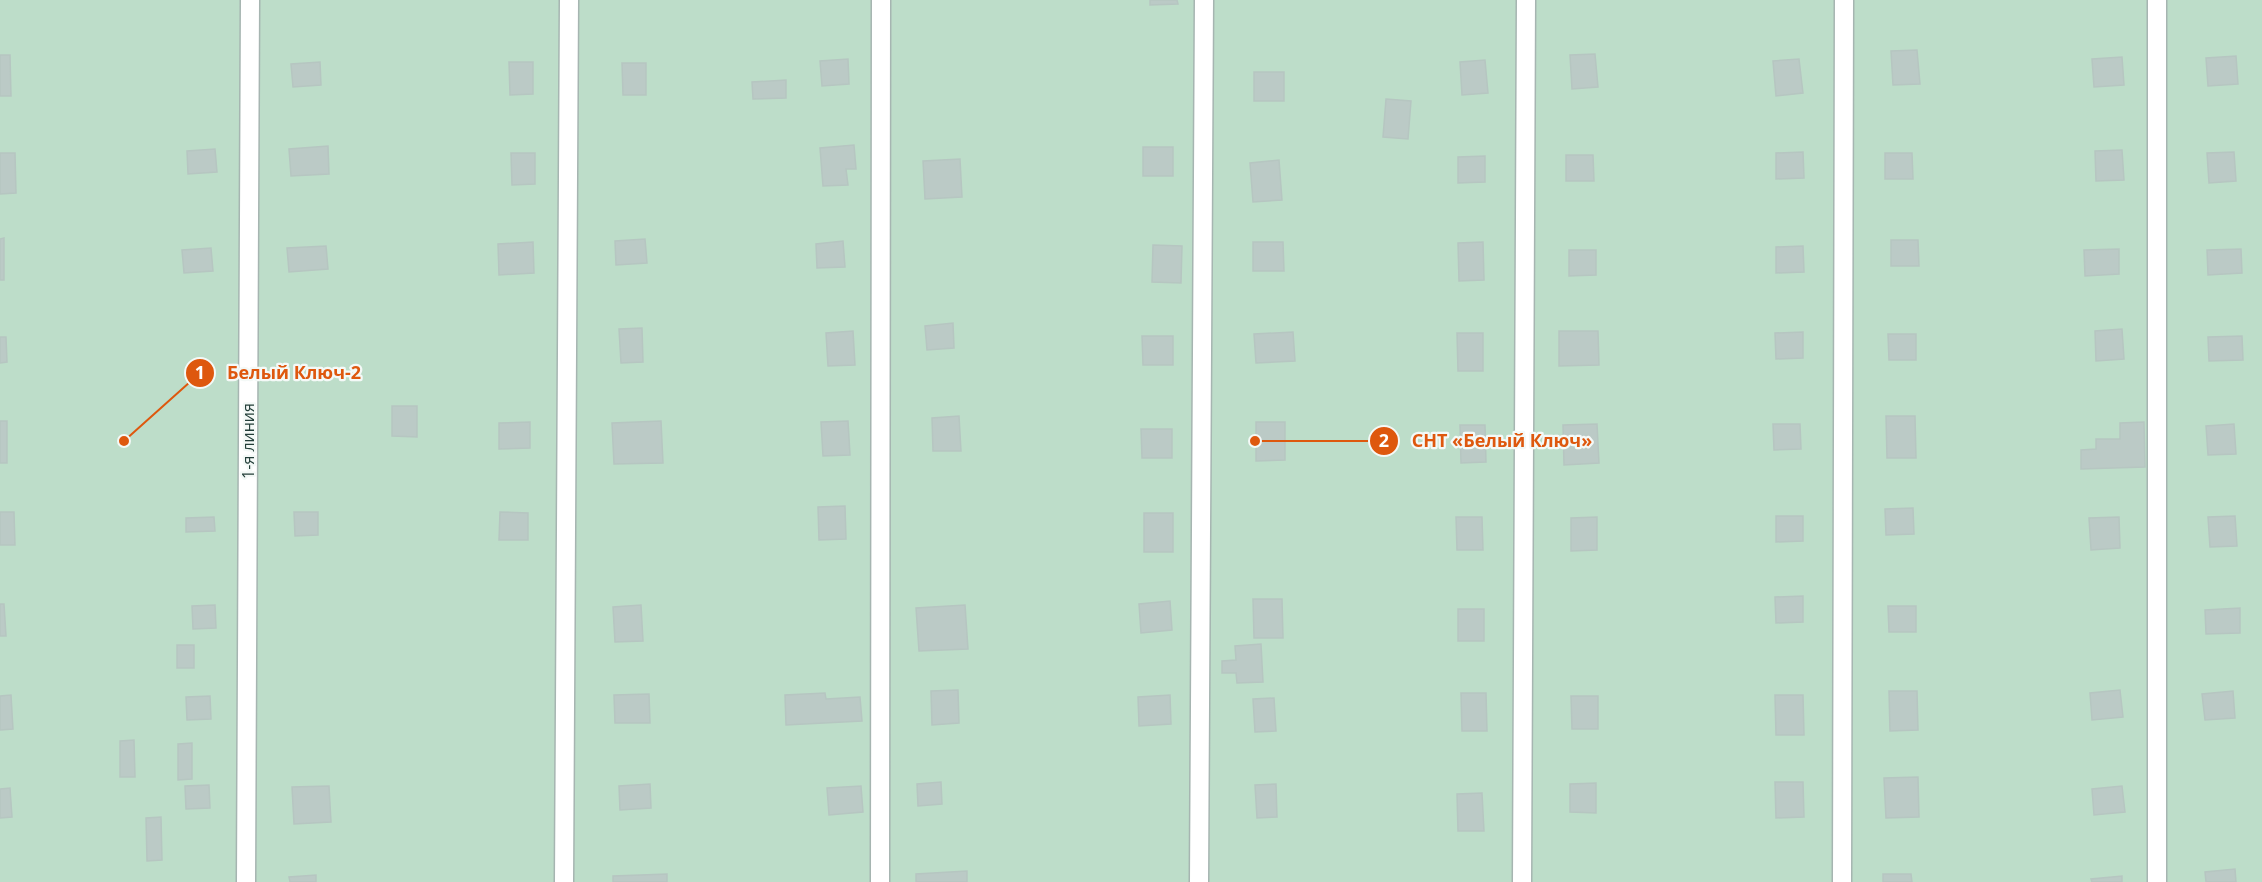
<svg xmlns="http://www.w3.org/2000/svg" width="2262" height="882" font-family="'Open Sans',sans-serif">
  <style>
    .green { fill: #bdddc9 }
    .building { fill: #bbcac6; stroke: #b6c6c1; stroke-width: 1.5 }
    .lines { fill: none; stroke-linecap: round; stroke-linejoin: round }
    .service-casing { stroke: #a6b5b1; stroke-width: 21 }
    .minor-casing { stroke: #a6b5b1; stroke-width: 21 }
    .service { stroke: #fff; stroke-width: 18 }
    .minor { stroke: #fff; stroke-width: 18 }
    .labels { text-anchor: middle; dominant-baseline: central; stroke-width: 4.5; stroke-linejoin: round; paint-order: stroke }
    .street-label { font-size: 16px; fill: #233e39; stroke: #f4f9f7 }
    .leader { fill: none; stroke: #de580e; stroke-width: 2 }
    .callout-dot { fill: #de580e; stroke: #f4f9f7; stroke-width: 2 }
    .mark-label { font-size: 18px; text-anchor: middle; font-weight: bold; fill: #fff }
    .callout-label { font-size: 18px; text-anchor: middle; font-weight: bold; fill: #de580e; stroke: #f4f9f7; stroke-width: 4.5; stroke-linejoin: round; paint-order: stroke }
  </style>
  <rect width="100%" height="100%" fill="#e3ede9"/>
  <path class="green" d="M0,0H2262V882H0Z"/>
  <path class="building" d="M1150,0H1177L1178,4L1150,5Z
    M1917,50L1920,84L1893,85L1891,51Z
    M1595,54L1598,87L1572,89L1570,55Z
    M0,55H10L11,96H0Z
    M2236,56L2238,84L2208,86L2206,58Z
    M2122,57L2124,85L2094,87L2092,59Z
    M848,59L849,84L822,86L820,61Z
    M1799,59L1803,93L1776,96L1773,61Z
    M1485,60L1488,93L1462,95L1460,62Z
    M320,62L321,85L293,87L291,64Z
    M509,62H533V94L510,95Z
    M622,63H646V95H623Z
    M1254,72H1284V101H1254Z
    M786,80V98L753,99L752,82Z
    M1386,99L1411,101L1408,139L1383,137Z
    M854,145L856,169H846L848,185L823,186L820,148Z
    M328,146L329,174L291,176L289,149Z
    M1143,147H1173V176H1143Z
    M215,149L217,172L188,174L187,151Z
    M2122,150L2124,180L2096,181L2095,151Z
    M1803,152L1804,178L1776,179V153Z
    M2234,152L2236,181L2209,183L2207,153Z
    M0,153H15L16,193L0,194Z
    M511,153H535V184L512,185Z
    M1885,153H1912L1913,179H1885Z
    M1566,155H1593L1594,181H1566Z
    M1485,156V182L1458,183V157Z
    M960,159L962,197L925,199L923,161Z
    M1279,160L1282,200L1253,202L1250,163Z
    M4,238V280H0V239Z
    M645,239L647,263L616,265L615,241Z
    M1891,240H1918L1919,266H1891Z
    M843,241L845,267L817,268L816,244Z
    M533,242L534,273L499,275L498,244Z
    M1253,242H1283L1284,271H1253Z
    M1483,242L1484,280L1459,281L1458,243Z
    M1153,245L1182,246L1181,283L1152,282Z
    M326,246L328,269L289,272L287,248Z
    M1803,246L1804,272L1776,273V247Z
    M211,248L213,271L184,273L182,250Z
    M2119,249V274L2085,276L2084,250Z
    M2241,249L2242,273L2208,275L2207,250Z
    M1569,250H1596V275L1569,276Z
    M953,323L954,348L927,350L925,326Z
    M642,328L643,362L621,363L619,329Z
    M2122,329L2124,359L2096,361L2095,331Z
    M853,331L855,365L828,366L826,333Z
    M1559,331H1598L1599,365L1559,366Z
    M1293,332L1295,361L1256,363L1254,334Z
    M1803,332V358L1776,359L1775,333Z
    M1457,333H1483V371H1458Z
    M1888,334H1916V360H1889Z
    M1142,336H1173V365H1143Z
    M2242,336L2243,360L2209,361L2208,337Z
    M0,337H6L7,362L0,363Z
    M392,406H417V437L392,436Z
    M959,416L961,451H933L932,418Z
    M1886,416H1915L1916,458H1887Z
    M0,421H7V463H0Z
    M661,421L663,463L614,464L612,423Z
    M848,421L850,455L823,456L821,422Z
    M530,422V448L499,449V423Z
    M1256,422H1285V460L1256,461Z
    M2144,422L2145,467L2081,469V450L2096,449V439H2120V423Z
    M1597,424L1599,463L1564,465L1563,425Z
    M1773,424H1800L1801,449L1774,450Z
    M2234,424L2236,454L2208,455L2206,426Z
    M1460,425H1485L1486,462L1461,463Z
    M1141,429H1172V458H1142Z
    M845,506L846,539L819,540L818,507Z
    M1913,508L1914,534L1886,535L1885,509Z
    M0,512H14L15,545H0Z
    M294,512H318V535L295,536Z
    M500,512L528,513V540H499Z
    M1144,513H1173V552H1144Z
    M1776,516H1803V541L1776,542Z
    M2235,516L2237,546L2210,547L2208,517Z
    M214,517L215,531L186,532V518Z
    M1456,517H1482L1483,550H1457Z
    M1597,517V550L1571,551V518Z
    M2119,517L2120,548L2091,550L2089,518Z
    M1803,596V622L1776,623L1775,597Z
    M1253,599H1282L1283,638H1254Z
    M1170,601L1172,630L1141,633L1139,604Z
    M0,604H4L6,636H0Z
    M215,605L216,628L193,629L192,606Z
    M641,605L643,641L615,642L613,607Z
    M965,605L968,649L919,651L916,608Z
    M1888,606H1916V632H1889Z
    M2240,608V633L2206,634L2205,610Z
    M1458,609H1484V641H1458Z
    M1261,644L1263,682L1237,683L1236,673H1222V661L1236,660L1235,646Z
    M177,645H194V668H177Z
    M958,690L959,723L932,725L931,691Z
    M2120,690L2123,717L2092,720L2090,693Z
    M1889,691H1917L1918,730L1890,731Z
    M2233,691L2235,718L2205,720L2202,694Z
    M825,693L826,699L860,697L862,721L786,725L785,695Z
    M1461,693H1486L1487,731H1462Z
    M649,694L650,723H615L614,695Z
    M11,695L13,729L0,730V696Z
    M1170,695L1171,724L1139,726L1138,697Z
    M1775,695H1803L1804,735H1776Z
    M210,696L211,719L187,720L186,697Z
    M1571,696H1598V729H1572Z
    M1274,698L1276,731L1255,732L1253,699Z
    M134,740L135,777H120V741Z
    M192,743V779L178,780V744Z
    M1918,777L1919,817L1886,818L1884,778Z
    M941,782L942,804L918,806L917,784Z
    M1775,782H1803L1804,817L1776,818Z
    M1596,783V813L1570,812V784Z
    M650,784L651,808L620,810L619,786Z
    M1276,784L1277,817L1257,818L1255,785Z
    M209,785L210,808L186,809L185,786Z
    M329,786L331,822L294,824L292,787Z
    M861,786L863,812L829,815L827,788Z
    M2122,786L2125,812L2094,815L2092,789Z
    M10,788L12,817L0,818V789Z
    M1482,793L1484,831H1458L1457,794Z
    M161,817L162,860L147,861L146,818Z
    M2235,869L2236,882H2206L2205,872Z
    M967,871V882H916V874Z
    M667,874V882H613V876Z
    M1883,874H1911L1912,882H1883Z
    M316,875V882H290L289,877Z
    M2122,876V882H2092L2091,879Z"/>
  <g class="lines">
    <defs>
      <path id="service" d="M564,882L569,0
        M880,882L881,0
        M1199,882L1204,0
        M1522,882L1526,0
        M1842,882L1844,0
        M2157,882V0"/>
      <path id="minor" d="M246,882L250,0"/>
    </defs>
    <use href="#service" class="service-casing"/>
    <use href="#minor" class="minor-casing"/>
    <use href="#service" class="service"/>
    <use href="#minor" class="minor"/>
  </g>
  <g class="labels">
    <g class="street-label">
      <text transform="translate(248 441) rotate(-90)">1-я линия</text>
    </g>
  </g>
  <path class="leader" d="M124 441L200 373M1255 441L1384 441"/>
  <g class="callout-dot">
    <circle cx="124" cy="441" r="6"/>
    <circle cx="1255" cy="441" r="6"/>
    <circle cx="200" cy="373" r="15"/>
    <circle cx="1384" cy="441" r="15"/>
  </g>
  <g class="mark-label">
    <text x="200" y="379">1</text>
    <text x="1384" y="447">2</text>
  </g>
  <g class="callout-label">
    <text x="294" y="379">Белый Ключ-2</text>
    <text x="1502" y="447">СНТ «Белый Ключ»</text>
  </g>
</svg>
